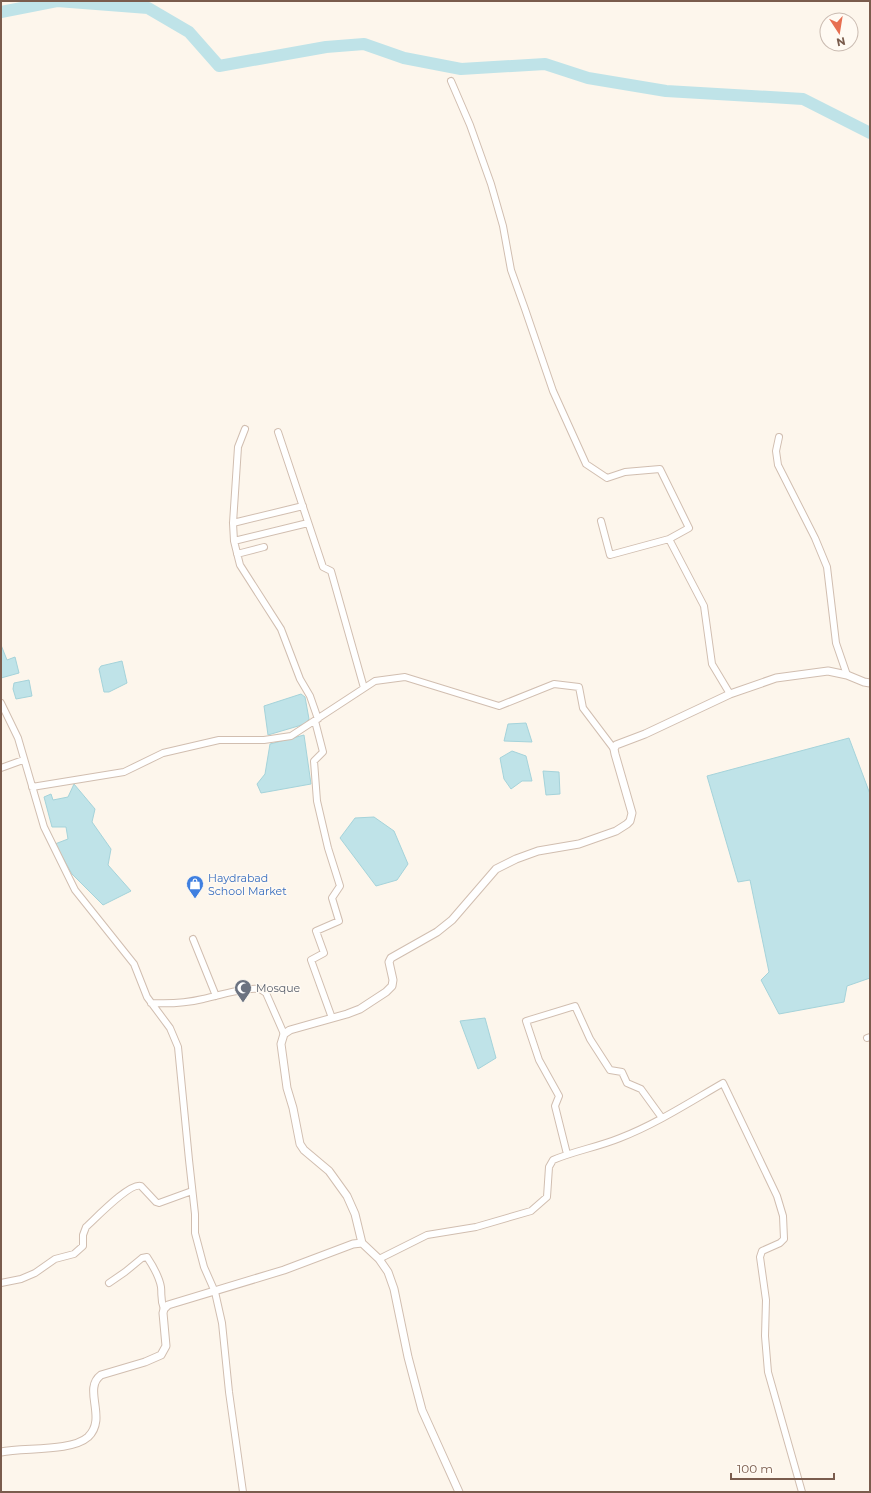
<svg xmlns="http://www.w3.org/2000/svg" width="871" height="1493" font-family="Montserrat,sans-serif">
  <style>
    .water { fill: #bfe3e8; stroke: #a5d3da }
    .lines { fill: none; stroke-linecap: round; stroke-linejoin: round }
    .river { stroke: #bfe3e8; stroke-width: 12 }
    .minor-casing { stroke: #d1beb0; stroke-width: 8 }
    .tertiary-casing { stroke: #d1beb0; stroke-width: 9 }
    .minor { stroke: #fff; stroke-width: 6 }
    .tertiary { stroke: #fff; stroke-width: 7 }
    .labels { text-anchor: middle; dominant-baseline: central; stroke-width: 3; stroke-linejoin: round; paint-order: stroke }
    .shop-label { font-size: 11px; fill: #366cbe; stroke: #fffaf3; text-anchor: start }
    .worship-label { font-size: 11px; fill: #5b616d; stroke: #fffaf3; text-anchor: start }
  </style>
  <rect width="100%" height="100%" fill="#fdf6ec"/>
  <path class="water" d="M1,645L7,660L15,657L19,673L1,678Z
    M122,661L127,683L109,692H104L99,669L101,666Z
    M29,680L32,696L16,699L13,689L14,683Z
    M301,694L305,697L309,719L305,724L268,735L264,706Z
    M526,723L532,742L504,741L508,724Z
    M304,735L311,784L261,793L257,784L265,774L270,744Z
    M849,738L870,794V978L847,986L844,1002L779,1014L761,980L769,972L750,880L738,882L707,776Z
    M512,751L526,756L532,781H522L511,789L504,779L500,758Z
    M543,771L559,772L560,794L546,795Z
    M74,784L95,809L92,822L111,849L108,865L131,891L103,905L72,874L55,844L68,839L66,827H52L44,797L51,794L53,800L68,797Z
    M374,817L394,831L408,864L397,880L376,886L340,838L355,818Z
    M485,1018L496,1058L478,1069L460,1021Z"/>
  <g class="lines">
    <path class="river" d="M1,12L57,1L148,8L189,32L219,66L326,47L364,44L404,58L461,69L545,64L588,78L666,91L803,99L870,133"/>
    <defs>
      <path id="minor" d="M451,81L470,125L491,184L503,226L511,270L525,309L553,391L586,464L607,478L625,472L660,469L689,528L669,539L704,606L712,664L730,694
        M245,429L238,447L233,523L234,541L240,565L281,629L300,679L310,696L318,719
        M278,432L323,567L331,571L364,688
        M779,437L776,451L778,465L815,538L827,567L836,643L847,675
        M601,521L610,555L669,539
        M233,523L303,506
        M234,541L308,523
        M237,554L264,547
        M1,703L18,738L44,827L75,890L134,964L147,997L170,1028L178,1047L189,1160L195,1214V1233L204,1267L215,1292L222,1323L229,1392L243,1492
        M315,721L323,752L314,761L317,801L328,848L340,886L332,898L339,921L316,931L324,953L311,960L332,1018
        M1,768L23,760
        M32,787L124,772L163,753L219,740H264L291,736L375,681L405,677L499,706L554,684L579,687L583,708L614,749
        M193,939L216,996
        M151,1003C168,1004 186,1003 203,999C216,996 246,987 258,989C261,989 263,991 266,993L284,1034
        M867,1038L870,1037
        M567,1154L555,1106L559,1096L539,1060L526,1021L575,1006L590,1039L610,1070L622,1072L627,1083L641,1089L662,1118
        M379,1259L427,1235L476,1227L531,1211L547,1197L549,1167L553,1160C574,1151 598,1147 620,1138C656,1124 690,1102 723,1083L777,1196L783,1216L784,1239L780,1243L762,1251L760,1257L766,1300L765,1336L768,1372L802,1492
        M1,1283L21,1279L35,1273L55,1259L74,1254L83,1246V1235L86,1227C95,1219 130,1182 141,1186L156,1202L159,1203L192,1191
        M109,1283L125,1272L142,1258L147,1257C153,1266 159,1276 161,1287C162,1296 160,1299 164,1309"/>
      <path id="tertiary" d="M362,1243L355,1214L347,1196L329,1171L304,1150L300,1144L293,1108L287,1088L281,1044L284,1034L290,1030L347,1014L360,1009L386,992L392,986L393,980L389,962L391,958L437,932L452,920L496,869L516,859L538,851L579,844L616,831L627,824L630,821L632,813L615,754L614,749L616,745L645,734L730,694L776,678L828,671L847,675L864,682L870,683
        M1,1452C23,1447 71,1452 88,1437C108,1418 82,1389 101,1375L145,1362L161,1355L166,1346L163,1313L164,1309L168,1305L284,1270L353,1244L362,1243L379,1259L388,1272L394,1289L408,1357L422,1410L459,1492"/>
    </defs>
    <use href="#minor" class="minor-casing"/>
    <use href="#tertiary" class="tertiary-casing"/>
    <use href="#minor" class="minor"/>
    <use href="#tertiary" class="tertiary"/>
  </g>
  <defs>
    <symbol id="shop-pin" viewBox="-11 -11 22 30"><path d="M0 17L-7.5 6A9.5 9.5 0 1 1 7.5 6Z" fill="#3f7fe0" stroke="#fffaf3"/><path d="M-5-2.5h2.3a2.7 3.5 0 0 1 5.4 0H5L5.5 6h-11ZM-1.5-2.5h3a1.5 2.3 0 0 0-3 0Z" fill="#fff"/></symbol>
    <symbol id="mosque-pin" viewBox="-11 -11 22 30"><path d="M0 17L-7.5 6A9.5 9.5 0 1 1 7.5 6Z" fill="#6b7280" stroke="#fffaf3"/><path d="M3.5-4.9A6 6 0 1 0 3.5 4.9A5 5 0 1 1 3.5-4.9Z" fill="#fff"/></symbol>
  </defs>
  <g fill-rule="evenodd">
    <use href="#shop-pin" x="185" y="874" width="20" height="27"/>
    <use href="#mosque-pin" x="233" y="978" width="20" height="27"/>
  </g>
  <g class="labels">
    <g class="shop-label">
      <text x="208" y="878">Haydrabad<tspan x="208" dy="13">School Market</tspan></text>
    </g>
    <g class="worship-label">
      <text x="256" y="988">Mosque</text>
    </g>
  </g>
  <rect width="871" height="1493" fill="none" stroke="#7a5c4d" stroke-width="4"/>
  <g transform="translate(839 32) rotate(168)"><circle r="19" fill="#fffaf3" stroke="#cabbb1"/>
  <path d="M0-3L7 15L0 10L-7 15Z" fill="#e76f51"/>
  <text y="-6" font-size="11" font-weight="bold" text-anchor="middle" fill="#7a5c4d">N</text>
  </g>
  <path d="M731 1473v6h103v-6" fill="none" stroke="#7a5c4d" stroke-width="2"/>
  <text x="737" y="1473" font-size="12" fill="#7a5c4d" stroke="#fffaf3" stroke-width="3" paint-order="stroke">100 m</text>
</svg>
